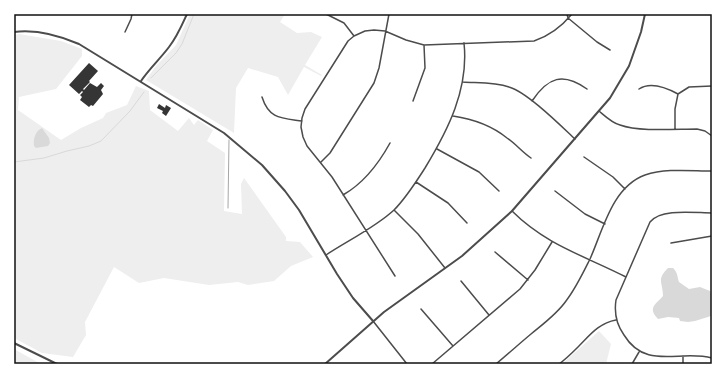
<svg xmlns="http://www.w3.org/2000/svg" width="726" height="378" font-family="Jost,sans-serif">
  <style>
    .green { fill: #eee }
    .water { fill: #d9d9d9 }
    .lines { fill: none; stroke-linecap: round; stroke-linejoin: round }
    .stream { stroke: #d9d9d9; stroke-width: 1 }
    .building { fill: #353535 }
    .service { stroke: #4c4c4c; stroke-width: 0.5 }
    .minor { stroke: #4c4c4c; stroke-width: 1.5 }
    .tertiary { stroke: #4c4c4c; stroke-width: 2 }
    .neatline { fill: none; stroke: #111; stroke-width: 1.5 }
  </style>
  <rect width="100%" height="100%" fill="#fff"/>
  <path class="green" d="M190,14H285L280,22L297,33L311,32L322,37L305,65L322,75L321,76L304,67L288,95L278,77L248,68L236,88L234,133L146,80L156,66L176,45Z
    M19,34L61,41L82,49V56L56,89L19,97L18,110L61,140L81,128L103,118L106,113L127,105L136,86L149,91L150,110L178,131L189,118L194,125L198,120L213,130L207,141L225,153L224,211L242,214L241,184L244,178L286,237V241L300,242L313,257L291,266L274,281L248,285L238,282L209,285L164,278L139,283L114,267L85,322L86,335L73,357L42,353L14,338V35Z
    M599,331L611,344L606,364H562Z
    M14,349L41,364H14Z"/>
  <path class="water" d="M42,128L49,138L50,143L48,146L36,148L34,146C33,140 35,131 42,128Z
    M668,268H673C678,273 677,276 679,282L689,289L700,287L710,291L712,295L711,316L695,321L688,322L680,321L679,318L668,317L658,319C647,308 656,304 663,296C663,282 656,280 668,268Z"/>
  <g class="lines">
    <path class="stream" d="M151,78L176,53L182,44L194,14
      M14,162L44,158L67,151L89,146L101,141L130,111L144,92"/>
  </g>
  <path class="building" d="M89,63L98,71L89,81L90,82L83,89L84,90L90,83L97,87L101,83L104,86L101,90L103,94L93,106L91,105L89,107L80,100L82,97L80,95L83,92L82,91L79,94L69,85Z
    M159,104L165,108L166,105L171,108L166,116L162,113L163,111L157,108Z"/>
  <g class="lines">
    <path class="service" d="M228,208L229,140"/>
    <path class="minor" d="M326,14L344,23L354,36
      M567,14L568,18
      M568,18L597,42L610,50
      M125,32L131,19L132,14
      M463,82C478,83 495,82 509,87C527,92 561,126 575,139
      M639,89C651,81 667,88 678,94
      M262,97C269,119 281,118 302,121
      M413,101L425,68L424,45
      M532,101C548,77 563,72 587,89
      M599,111C606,117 612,123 620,125C639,132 676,129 697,129L705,131L712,136
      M453,116C473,119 491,125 507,138C516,144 522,152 531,158
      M675,129V109L678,94L689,87L712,86
      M437,149L479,172L499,191
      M584,157L613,177L625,189
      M321,162L330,153L374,83L379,68L389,14
      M416,182L448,203L467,223
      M555,191L585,214L605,224
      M343,195C364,183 379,163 390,143
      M394,210L418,234L445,268
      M512,211C546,245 585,256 626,277
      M712,213C695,213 661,208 650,222L616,300C614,313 616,324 624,335C646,371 680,349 712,358
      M671,243L712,236
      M495,252L528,280
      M326,255C347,241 376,227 394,210C406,198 416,182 425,168C448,130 469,89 464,43
      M395,276L332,177L307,146L303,137L301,127L302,118L305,109L348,41L354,36L365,31L374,30L385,31L406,40L424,45L534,41C549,36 562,26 572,14
      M461,281L489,315
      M421,309L453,346
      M373,321L407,364
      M432,364L520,289L535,270L552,242
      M496,364C508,354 519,344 531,334C543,324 557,314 566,301C576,288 583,273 590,259C603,230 612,187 645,175C666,168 691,171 712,171
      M559,364C566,359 572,353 578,347C590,335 599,323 616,320
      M632,364L639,352
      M683,364V356"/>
    <path class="tertiary" d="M14,32C37,29 58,35 79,44L224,133L262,165L285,191L299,210L337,274L353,298L373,321
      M141,81C149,69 160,59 169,47C177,37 182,25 187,14
      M14,343L57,364
      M325,364L384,312L462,256L512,211L610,98L629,66L641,32L645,14"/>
  </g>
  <rect width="726" height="378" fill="none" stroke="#ffffff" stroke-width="30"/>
  <rect x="15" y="15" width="696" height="348" class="neatline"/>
</svg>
